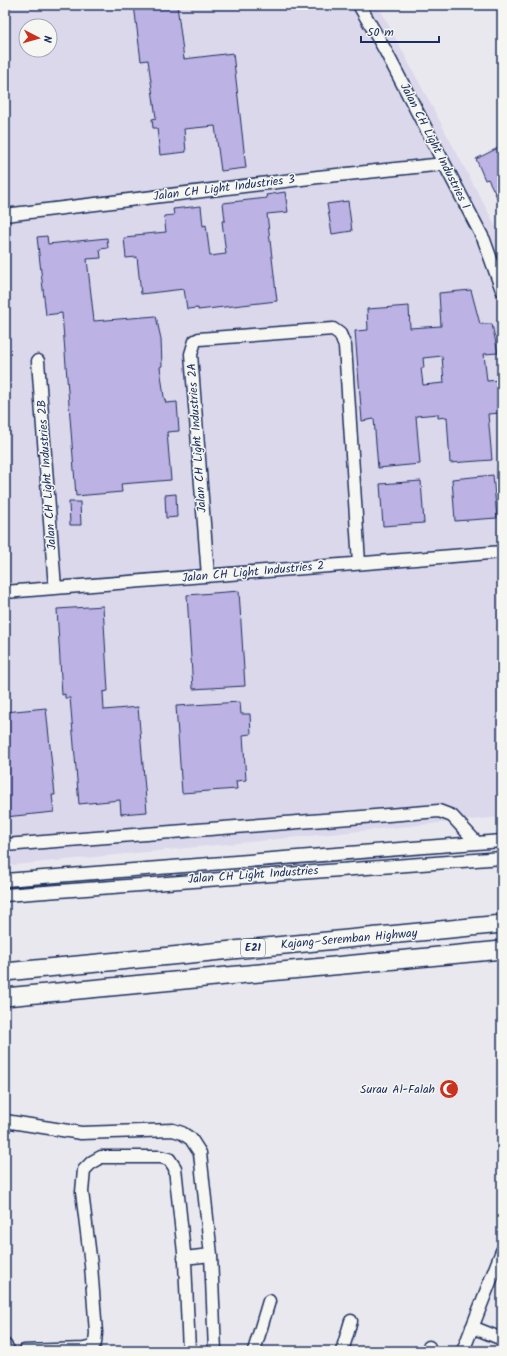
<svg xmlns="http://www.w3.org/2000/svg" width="507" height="1356" font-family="Kalam,sans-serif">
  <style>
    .built { fill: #dcd8ec; fill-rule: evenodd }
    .building { fill: #bcb2e4; stroke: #1b2f5e; fill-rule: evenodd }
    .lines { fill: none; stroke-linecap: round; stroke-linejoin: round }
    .minor-casing { stroke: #1b2f5e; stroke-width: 15 }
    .highway-casing { stroke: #1b2f5e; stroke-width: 20 }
    .minor { stroke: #f6f6f2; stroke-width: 12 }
    .highway { stroke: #f6f6f2; stroke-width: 17 }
    .labels { text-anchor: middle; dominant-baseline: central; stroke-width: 3; stroke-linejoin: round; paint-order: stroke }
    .shield { fill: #f6f6f2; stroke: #5d6b8a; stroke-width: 1 }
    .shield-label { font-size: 11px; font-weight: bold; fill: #1b2f5e }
    .street-label { font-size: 12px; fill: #1b2f5e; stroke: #f6f6f2 }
    .poi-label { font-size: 12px; fill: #1b2f5e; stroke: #f6f6f2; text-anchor: end }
  </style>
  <rect width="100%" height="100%" fill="#eae8ef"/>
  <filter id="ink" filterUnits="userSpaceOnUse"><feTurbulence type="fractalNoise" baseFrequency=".025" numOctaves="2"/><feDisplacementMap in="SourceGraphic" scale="8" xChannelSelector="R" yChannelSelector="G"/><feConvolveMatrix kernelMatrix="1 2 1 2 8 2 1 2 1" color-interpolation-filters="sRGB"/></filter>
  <g filter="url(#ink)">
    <path class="built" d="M5,5H378L502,238V817L5,866ZM26,26H50V50H26Z"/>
    <path class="building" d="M134,5H177L184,59L233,53L246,168L221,171L215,126L184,129L186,152L160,155L157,128H153L152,119L156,118L148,60L141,61Z
      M502,146V207L488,179L485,180L476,159Z
      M285,192L288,212L267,214L277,301L198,310V308L187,309L184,289L141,294L137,257L126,258L124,238L135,237V235L166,232L164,216L174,215L173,209L201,206L203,226L206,225L210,256L226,254L222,221H225L223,203L267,198L266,195Z
      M348,201L352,231L332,234L327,204Z
      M47,236L48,244L107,238L108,248L100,249L101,258L87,259L94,321L156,316L161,339L162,366L160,367L164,397L166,403L177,402L179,431L167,432L171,480L121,484L122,492L76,496L62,313L46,315L37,237Z
      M471,290L480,324H492L498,353L484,354L487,381L500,380L502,413L488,414L492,460L450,463L447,417L438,418V414L416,416L420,464L378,468L374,419L362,421L355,331L368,330L367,309L409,306L410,328L441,326L439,293ZM442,356L444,383L423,385L421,368H424L423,358Z
      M493,475L497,518L455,521L452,479Z
      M421,481L424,523L383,526L380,484Z
      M176,494L177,517L166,518L165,495Z
      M69,502H80L81,525H70Z
      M239,591L245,686L193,689L187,595Z
      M103,606L108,691L103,692L104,710L138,707L147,812L121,814L120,800L79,804L70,698H65V694L62,695L57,609Z
      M240,702L241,714H250L251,734L243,735L246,780L236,781L237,789L182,793L176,706Z
      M46,708L55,795H52L54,812L5,817V712Z"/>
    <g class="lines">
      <defs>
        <path id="minor" d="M359,5L385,50L484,240L502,290
          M5,215L318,177L444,164
          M38,361L55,588
          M208,576L191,354L195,341L199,339L333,329L340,334L345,346L359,563
          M5,592L502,552
          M5,845L439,811L452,816L477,843
          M5,880L502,841
          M5,895L502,858
          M5,1121L81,1133L173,1130L182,1133L191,1139L200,1153L211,1255L215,1351
          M184,1258L211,1255
          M472,1327L502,1339
          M5,1345L9,1351
          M429,1347V1351
          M24,1351L84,1349L92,1347L95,1343L96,1333L91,1265L82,1192L84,1170L92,1162L101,1157H160L169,1159L175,1168L185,1262L189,1351
          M254,1351L269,1301
          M342,1351L351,1321
          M463,1351L502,1251"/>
        <path id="highway" d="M5,972L502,924
          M5,997L502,950"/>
      </defs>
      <use href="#minor" class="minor-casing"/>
      <use href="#highway" class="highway-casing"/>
      <use href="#minor" class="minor"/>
      <use href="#highway" class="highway"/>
    </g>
  </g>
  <defs>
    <symbol id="mosque-disc" viewBox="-11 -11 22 22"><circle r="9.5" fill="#c8321e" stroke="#f6f6f2"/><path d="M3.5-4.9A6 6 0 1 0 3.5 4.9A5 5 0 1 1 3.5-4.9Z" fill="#fff"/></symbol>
  </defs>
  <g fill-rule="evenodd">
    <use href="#mosque-disc" x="438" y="1078" width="22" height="22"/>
  </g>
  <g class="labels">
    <rect class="shield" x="241" y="939" width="24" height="18" rx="3"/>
    <g class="shield-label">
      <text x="253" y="948">E21</text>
    </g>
    <g class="street-label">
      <text transform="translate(435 146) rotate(63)">Jalan CH Light Industries 1</text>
      <text transform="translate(224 188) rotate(-7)">Jalan CH Light Industries 3</text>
      <text transform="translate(197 438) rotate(-94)">Jalan CH Light Industries 2A</text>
      <text transform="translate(47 475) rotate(-94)">Jalan CH Light Industries 2B</text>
      <text transform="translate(253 572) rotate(-5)">Jalan CH Light Industries 2</text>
      <text transform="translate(253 875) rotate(-4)">Jalan CH Light Industries</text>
      <text transform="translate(349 939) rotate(-5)">Kajang–Seremban Highway</text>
    </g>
    <g class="poi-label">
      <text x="435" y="1089">Surau Al-Falah</text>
    </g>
  </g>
  <rect width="507" height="1356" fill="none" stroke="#f6f6f2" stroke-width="20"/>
  <rect x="10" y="10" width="487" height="1336" fill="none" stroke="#1b2f5e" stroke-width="1.5" filter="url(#ink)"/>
  <g transform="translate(38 38) rotate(96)"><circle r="19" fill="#f6f6f2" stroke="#9ea6b7"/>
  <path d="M0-3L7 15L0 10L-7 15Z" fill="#c8321e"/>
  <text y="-6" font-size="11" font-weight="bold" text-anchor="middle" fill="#1b2f5e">N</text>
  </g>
  <path d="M361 36v6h78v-6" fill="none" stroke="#1b2f5e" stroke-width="2"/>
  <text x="367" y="36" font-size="12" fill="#1b2f5e" stroke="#f6f6f2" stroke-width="3" paint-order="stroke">50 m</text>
</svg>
